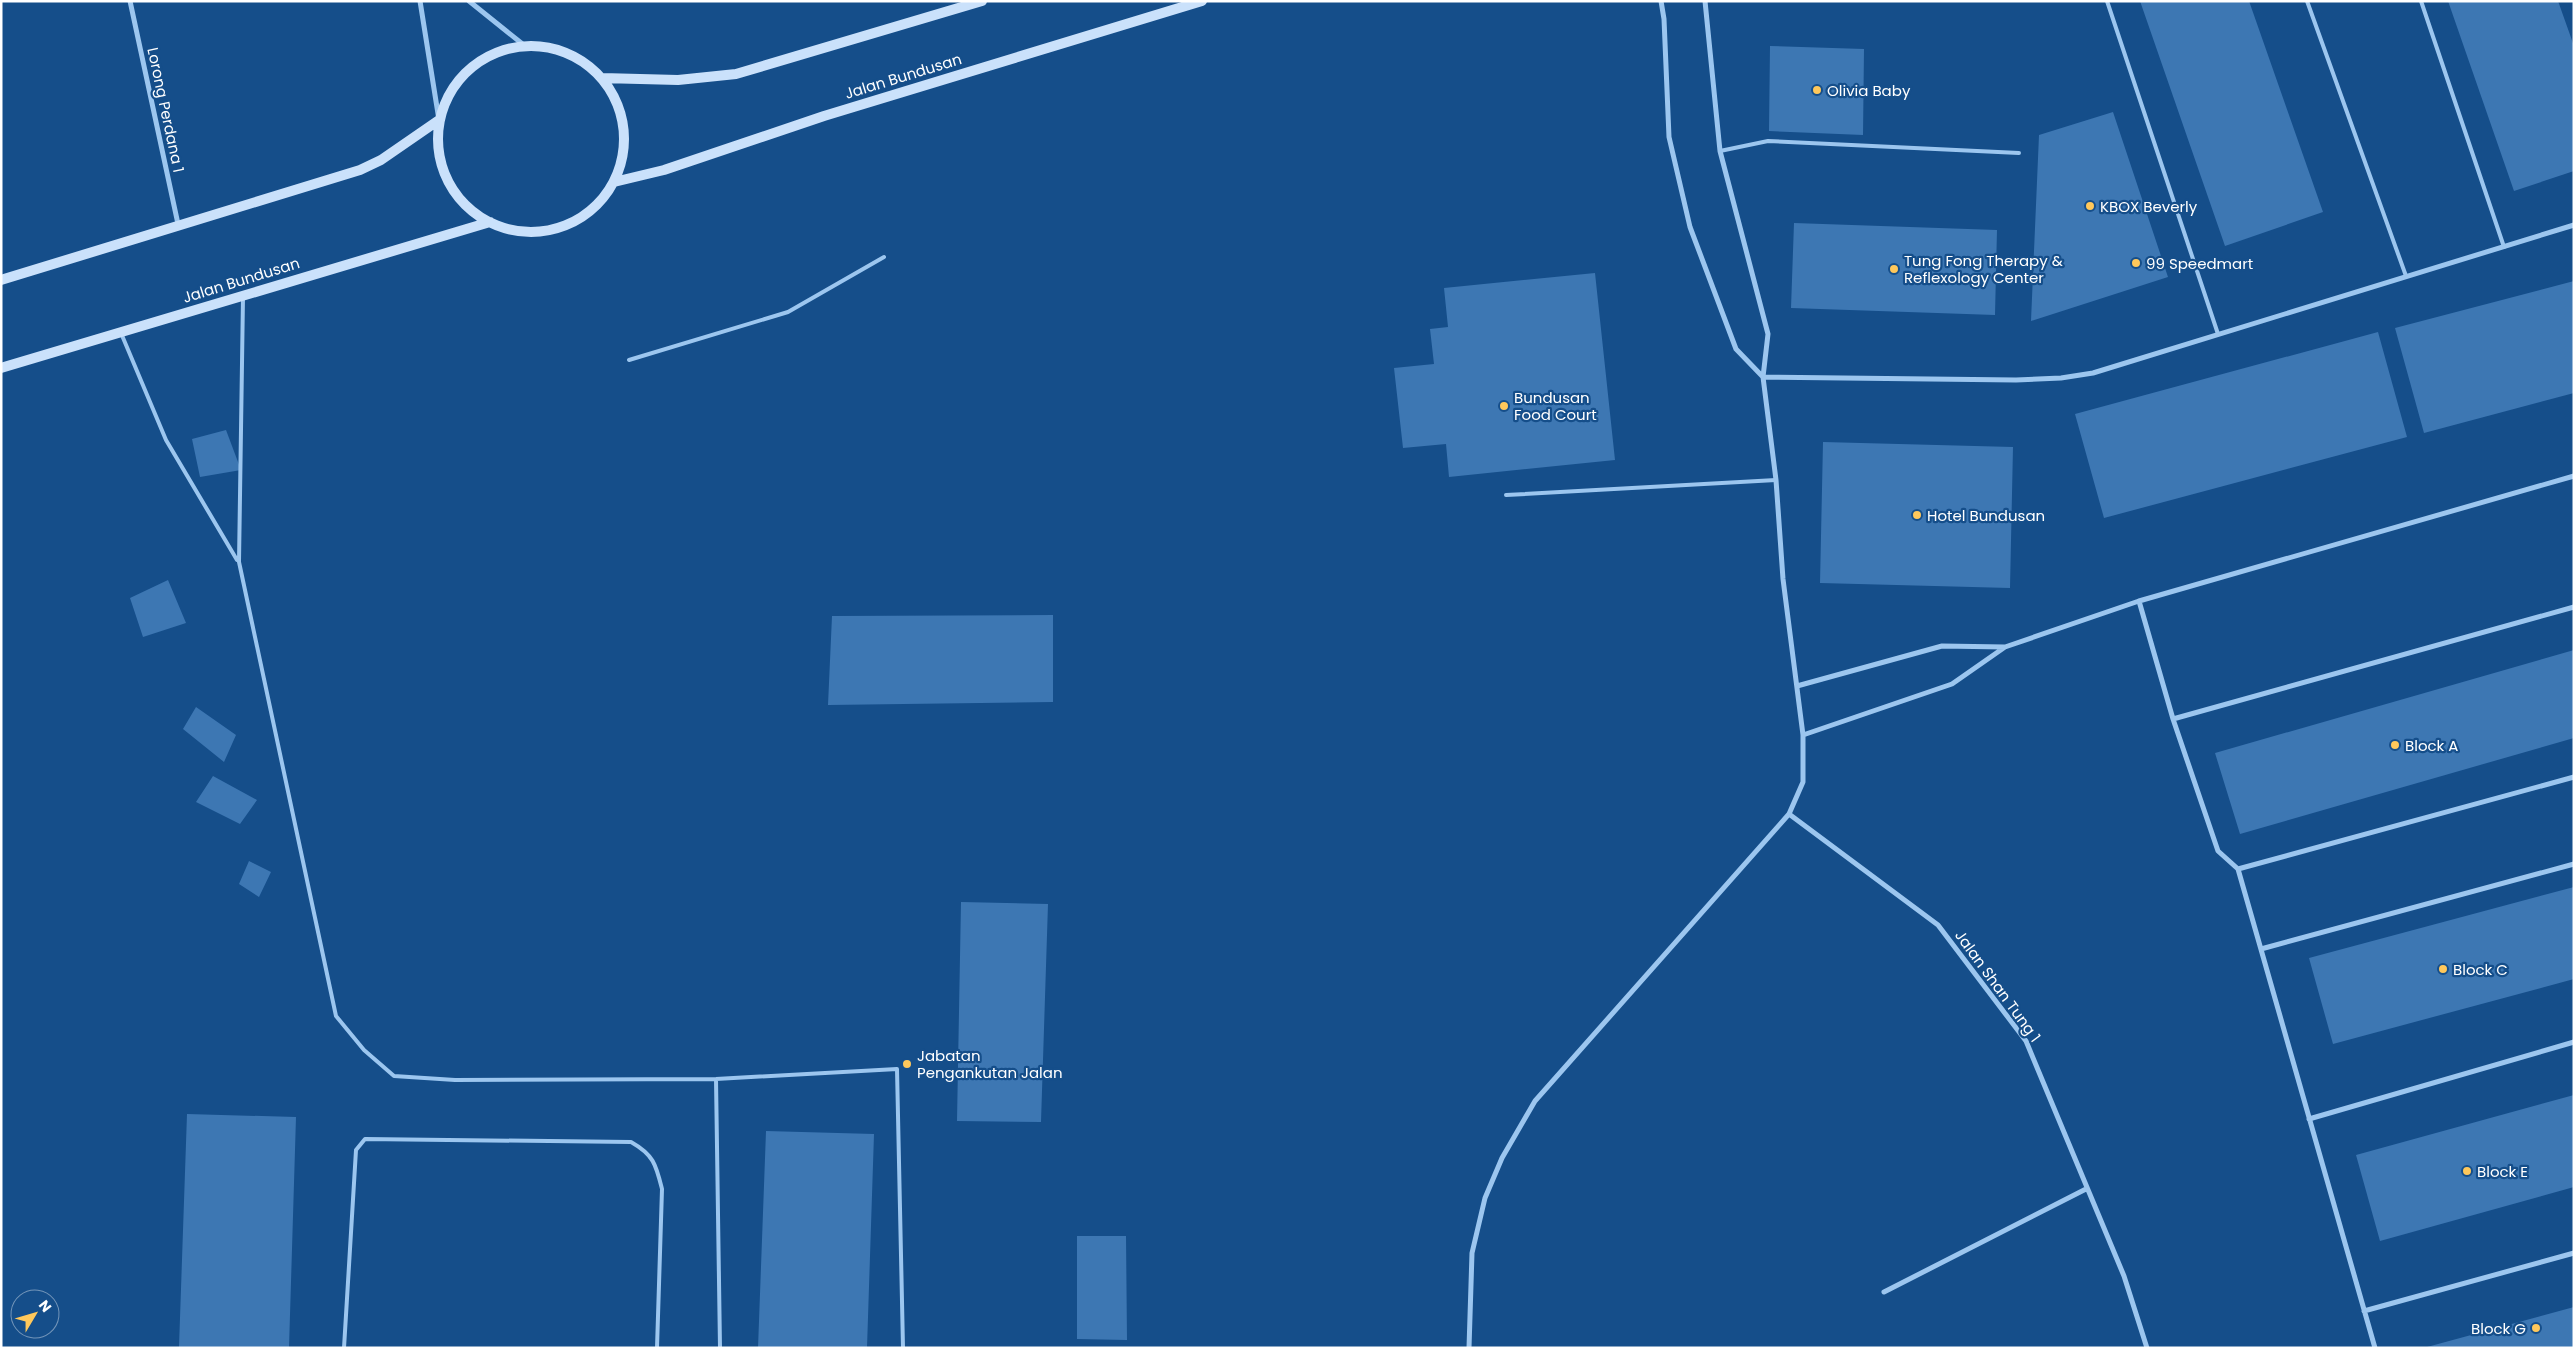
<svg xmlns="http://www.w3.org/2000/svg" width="2575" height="1349" font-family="Poppins,sans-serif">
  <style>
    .building { fill: #3d77b3 }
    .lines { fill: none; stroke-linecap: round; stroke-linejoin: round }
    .lane { stroke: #9cc6ef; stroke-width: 4 }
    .street { stroke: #9cc6ef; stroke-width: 5 }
    .secondary { stroke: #cae1fb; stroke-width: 10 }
    .poi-dot { fill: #ffc85b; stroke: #154e8a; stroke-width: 2 }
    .labels { text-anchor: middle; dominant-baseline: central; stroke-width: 4.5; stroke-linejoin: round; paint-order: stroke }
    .street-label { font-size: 15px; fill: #fff; stroke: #154e8a }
    .poi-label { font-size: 15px; fill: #fff; stroke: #154e8a; text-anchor: start }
  </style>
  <rect width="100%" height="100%" fill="#154e8a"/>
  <path class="building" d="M2140,1H2249L2323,212L2225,246Z
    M2448,1H2558L2574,46V171L2514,191Z
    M1770,46L1864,49L1863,135L1769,131Z
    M2113,112L2168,277L2031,321L2039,135Z
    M1794,223L1997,230L1995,315L1791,308Z
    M1595,273L1615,460L1449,477L1446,444L1403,448L1394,368L1434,364L1430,329L1448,327L1444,288Z
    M2574,281V393L2424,433L2395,328Z
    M2378,332L2407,437L2104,518L2075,414Z
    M226,430L241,470L200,477L192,439Z
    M1823,442L2013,447L2010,588L1820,583Z
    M168,580L186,623L143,637L130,598Z
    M1053,615V702L828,705L832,616Z
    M2574,650V738L2240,834L2215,753Z
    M196,707L236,735L224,762L183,729Z
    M213,776L257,800L240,824L196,802Z
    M249,861L271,872L259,897L239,884Z
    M2574,887V979L2333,1044L2309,958Z
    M961,902L1048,904L1041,1122L957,1121Z
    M2574,1095V1187L2380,1241L2356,1155Z
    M187,1114L296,1117L289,1348L179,1347Z
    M766,1131L874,1134L867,1348H758Z
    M1077,1236H1126L1127,1340L1077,1339Z
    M2574,1307V1348H2427V1347Z"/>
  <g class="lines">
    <path class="lane" d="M2107,1L2218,334
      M2307,1L2406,276
      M2421,1L2504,247
      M1720,151L1768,141L2019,153
      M243,297L239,562L336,1016L364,1050L394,1076L455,1080L716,1079L897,1069L903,1348
      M121,333L166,440L237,560
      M629,360L788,312L884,257
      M1506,495L1776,480
      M716,1079L720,1348
      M344,1348L356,1150L365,1139L631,1142C654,1155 656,1165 662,1189L657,1348"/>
    <path class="street" d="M130,1L178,224
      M420,1L439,120
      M469,1L525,46
      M1661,1L1664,19L1669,137L1690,227L1736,349L1763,377L2016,380L2061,378L2093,373L2574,225
      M2139,601L2173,719L2218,851L2238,869L2574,777
      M1797,686L1942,646L2005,647
      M2173,719L2574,607
      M1803,735L1952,684L2005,647L2139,601L2574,476
      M1789,814L1938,925L2026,1041L2124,1276L2147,1348
      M2238,869L2375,1348
      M2261,949L2574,864
      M2309,1119L2574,1042
      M1884,1292L2086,1189
      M2364,1311L2574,1253
      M1469,1348L1472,1253L1485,1198L1502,1158L1535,1101L1789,814L1803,782V735L1783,579L1776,480L1763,377L1768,334L1720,151L1705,1"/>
    <path class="secondary" d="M438 139a93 93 0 1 1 186 0a93 93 0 1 1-186 0Z
      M602,78L678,80L736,74L982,1
      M614,182L664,170L824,116L1202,1
      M1,280L360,170L381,160L439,120
      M1,368L490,222"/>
  </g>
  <g class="poi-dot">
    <circle cx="1817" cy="90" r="5"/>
    <circle cx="2090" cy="206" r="5"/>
    <circle cx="2136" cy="263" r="5"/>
    <circle cx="1894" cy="269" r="5"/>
    <circle cx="1504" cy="406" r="5"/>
    <circle cx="1917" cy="515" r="5"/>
    <circle cx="2395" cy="745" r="5"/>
    <circle cx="2443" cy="969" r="5"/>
    <circle cx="907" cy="1064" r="5"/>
    <circle cx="2467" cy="1171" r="5"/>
    <circle cx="2536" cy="1328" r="5"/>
  </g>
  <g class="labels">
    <g class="street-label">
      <text transform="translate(903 76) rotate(-17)">Jalan Bundusan</text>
      <text transform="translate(166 110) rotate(78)">Lorong Perdana 1</text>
      <text transform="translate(241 280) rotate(-17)">Jalan Bundusan</text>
      <text transform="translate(1998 986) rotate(54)">Jalan Shan Tung 1</text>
    </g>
    <g class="poi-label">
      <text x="1827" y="90">Olivia Baby</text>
      <text x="2100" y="206">KBOX Beverly</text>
      <text x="1904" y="260">Tung Fong Therapy &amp;<tspan x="1904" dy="17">Reflexology Center</tspan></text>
      <text x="2146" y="263">99 Speedmart</text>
      <text x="1514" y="397">Bundusan<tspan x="1514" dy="17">Food Court</tspan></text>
      <text x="1927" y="515">Hotel Bundusan</text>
      <text x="2405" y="745">Block A</text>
      <text x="2453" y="969">Block C</text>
      <text x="917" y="1055">Jabatan<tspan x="917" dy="17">Pengankutan Jalan</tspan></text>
      <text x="2477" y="1171">Block E</text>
      <text x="2526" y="1328" text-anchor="end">Block G</text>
    </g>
  </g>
  <rect width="2575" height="1349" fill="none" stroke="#ffffff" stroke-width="5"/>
  <g transform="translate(35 1314) rotate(52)"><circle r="24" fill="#154e8a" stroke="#7395b9"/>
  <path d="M0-4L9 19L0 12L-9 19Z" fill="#ffc85b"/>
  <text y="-8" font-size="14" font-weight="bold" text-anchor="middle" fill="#ffffff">N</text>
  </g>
</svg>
